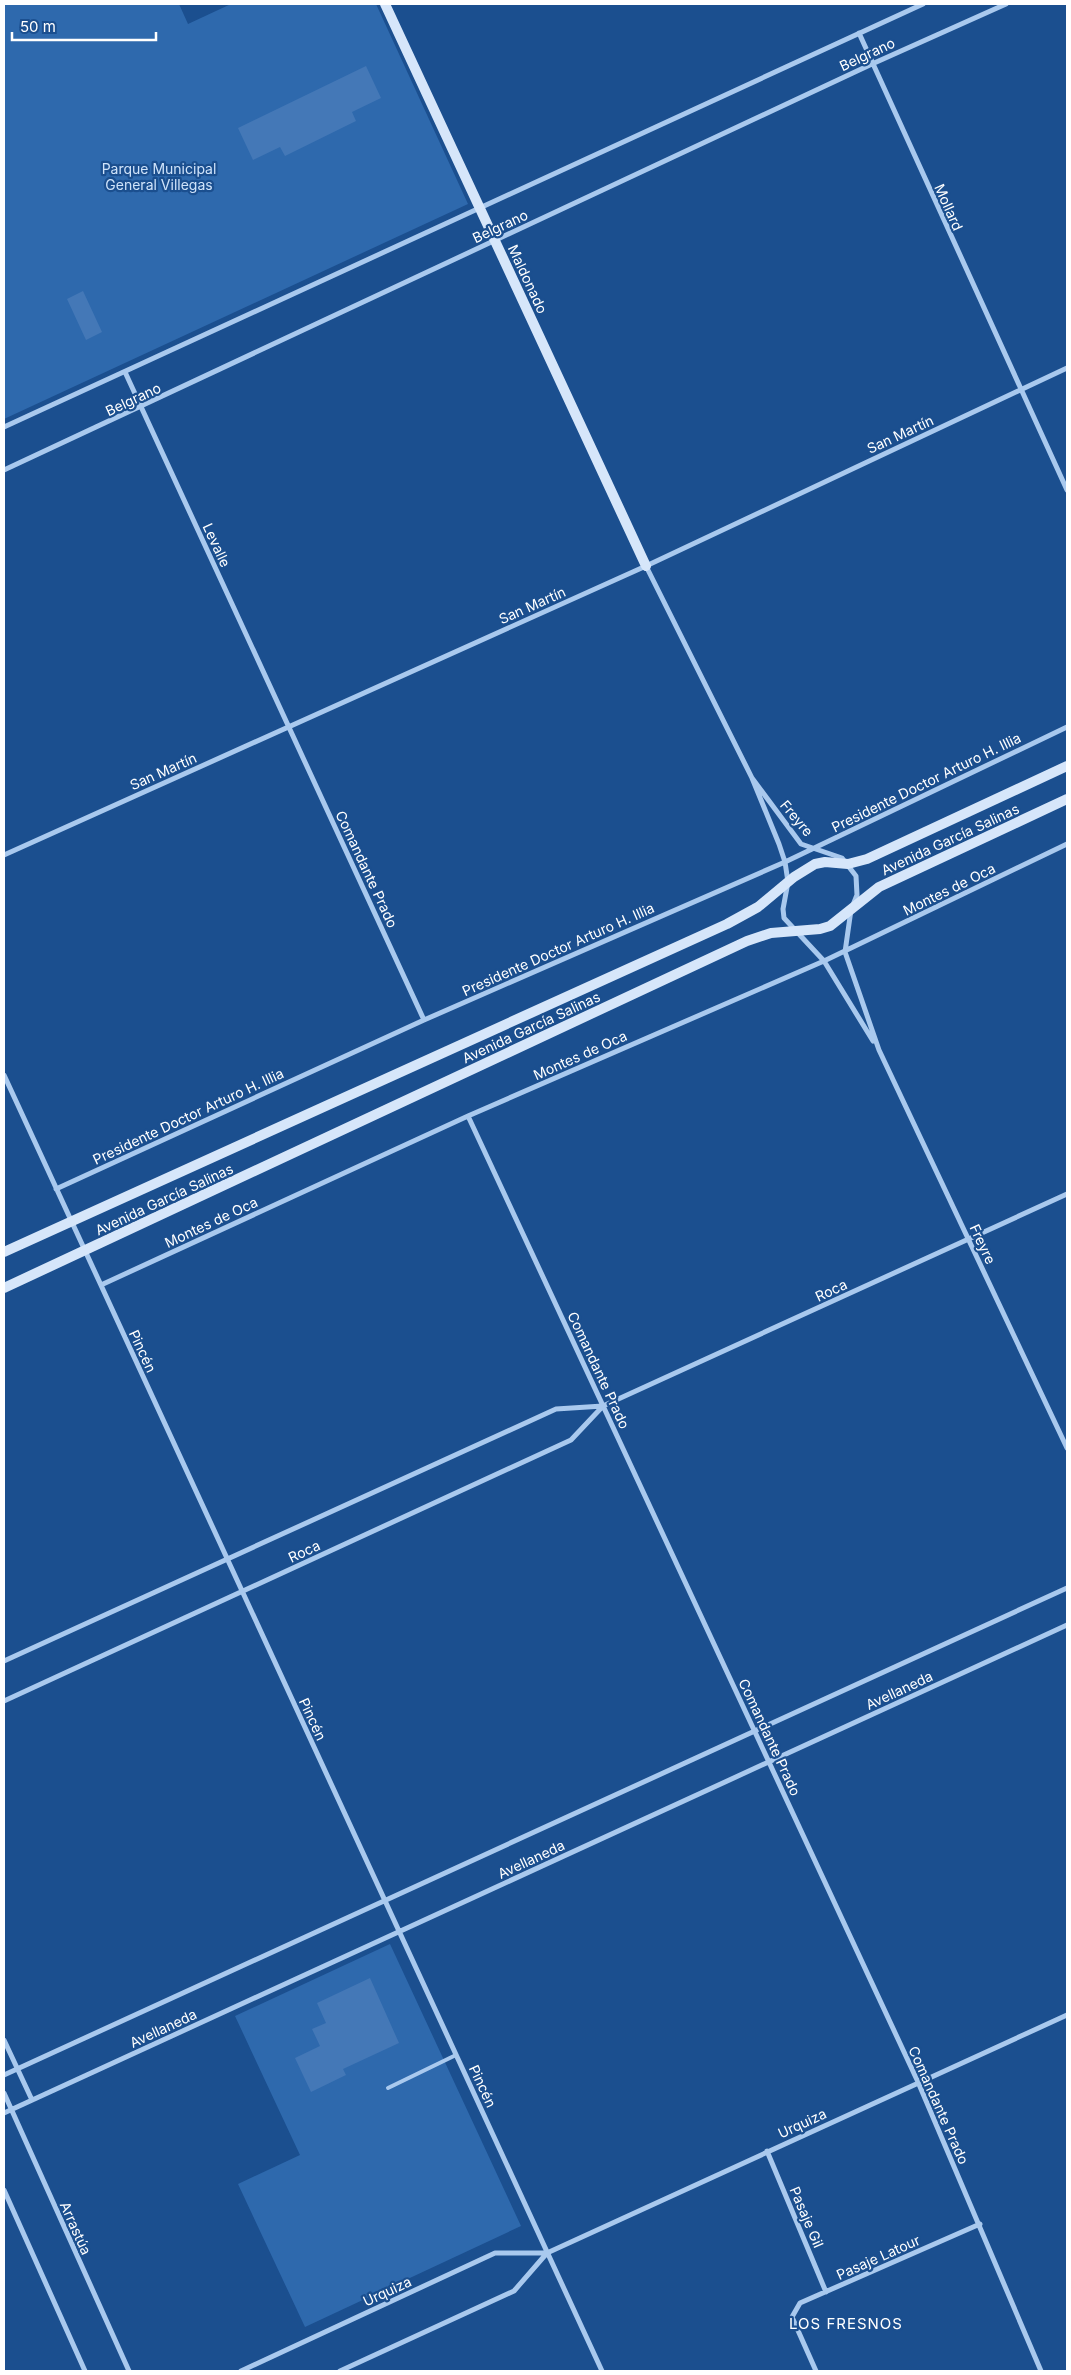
<svg xmlns="http://www.w3.org/2000/svg" width="1071" height="2375" font-family="Inter,sans-serif">
  <style>
    .green { fill: #2e69ad }
    .building { fill: #4478b7 }
    .lines { fill: none; stroke-linecap: round; stroke-linejoin: round }
    .lane { stroke: #a9c9ee; stroke-width: 4 }
    .street { stroke: #a9c9ee; stroke-width: 5 }
    .secondary { stroke: #d6e6fa; stroke-width: 10 }
    .labels { text-anchor: middle; dominant-baseline: central; stroke-width: 4.5; stroke-linejoin: round; paint-order: stroke }
    .street-label { font-size: 14px; fill: #fff; stroke: #1b4f8f }
    .park-label { font-size: 14px; fill: #cfe3fa; stroke: #1b4f8f }
    .neighbourhood-label { font-size: 15px; letter-spacing: 1px; fill: #fff; stroke: #1b4f8f }
  </style>
  <rect width="100%" height="100%" fill="#1b4f8f"/>
  <path class="green" d="M4,4H179L188,24L231,4H376L468,204L4,419Z
    M390,1944L521,2226L305,2327L238,2184L300,2155L235,2016Z"/>
  <path class="building" d="M366,66L381,98L352,112L356,121L285,156L280,147L253,160L238,128Z
    M83,291L102,332L86,340L67,299Z
    M370,1978L399,2043L343,2069L346,2075L311,2092L295,2058L320,2046L312,2029L326,2023L317,2003Z"/>
  <g class="lines">
    <path class="lane" d="M388,2088L456,2055"/>
    <path class="street" d="M859,33L1067,490
      M125,372L424,1020
      M4,427L923,4
      M4,470L872,64L1006,4
      M646,566L752,778L779,844L785,862L788,882L783,909L784,918L824,961L873,1041
      M752,778L801,844L842,858L856,876L857,895L851,910L845,952L879,1050L1067,1448
      M4,855L646,566L1067,368
      M4,1075L602,2371
      M468,1116L918,2082L1041,2371
      M56,1189L424,1020L785,862L1067,727
      M101,1285L468,1116L824,961L1067,844
      M4,1661L556,1409L603,1406
      M4,1701L571,1440L603,1406L1067,1194
      M4,2040L32,2100
      M4,2075L1067,1588
      M4,2093L129,2371
      M4,2113L1067,1625
      M767,2151L826,2292
      M4,2190L85,2371
      M241,2371L495,2253H547L1067,2015
      M340,2371L514,2291L547,2253
      M816,2371L792,2317L800,2303L980,2224"/>
    <path class="secondary" d="M385,4L646,566
      M4,1252L727,924L758,907L794,877L815,864L825,862L848,864L867,859L1067,766
      M4,1288L747,941L771,933L820,929L830,926L879,887L1067,799"/>
  </g>
  <g class="labels">
    <g class="street-label">
      <text transform="translate(867 54) rotate(-25)">Belgrano</text>
      <text transform="translate(949 207) rotate(66)">Mollard</text>
      <text transform="translate(500 226) rotate(-25)">Belgrano</text>
      <text transform="translate(528 279) rotate(65)">Maldonado</text>
      <text transform="translate(133 399) rotate(-25)">Belgrano</text>
      <text transform="translate(900 434) rotate(-25)">San Martín</text>
      <text transform="translate(217 545) rotate(65)">Levalle</text>
      <text transform="translate(532 605) rotate(-24)">San Martín</text>
      <text transform="translate(163 771) rotate(-24)">San Martín</text>
      <text transform="translate(926 782) rotate(-26)">Presidente Doctor Arturo H. Illia</text>
      <text transform="translate(797 818) rotate(50)">Freyre</text>
      <text transform="translate(950 839) rotate(-25)">Avenida García Salinas</text>
      <text transform="translate(367 869) rotate(65)">Comandante Prado</text>
      <text transform="translate(949 889) rotate(-26)">Montes de Oca</text>
      <text transform="translate(558 949) rotate(-24)">Presidente Doctor Arturo H. Illia</text>
      <text transform="translate(531 1027) rotate(-25)">Avenida García Salinas</text>
      <text transform="translate(580 1055) rotate(-24)">Montes de Oca</text>
      <text transform="translate(188 1116) rotate(-25)">Presidente Doctor Arturo H. Illia</text>
      <text transform="translate(164 1199) rotate(-25)">Avenida García Salinas</text>
      <text transform="translate(211 1222) rotate(-25)">Montes de Oca</text>
      <text transform="translate(983 1244) rotate(65)">Freyre</text>
      <text transform="translate(831 1290) rotate(-25)">Roca</text>
      <text transform="translate(143 1351) rotate(65)">Pincén</text>
      <text transform="translate(599 1370) rotate(65)">Comandante Prado</text>
      <text transform="translate(304 1551) rotate(-25)">Roca</text>
      <text transform="translate(899 1690) rotate(-25)">Avellaneda</text>
      <text transform="translate(313 1719) rotate(65)">Pincén</text>
      <text transform="translate(770 1737) rotate(65)">Comandante Prado</text>
      <text transform="translate(531 1859) rotate(-25)">Avellaneda</text>
      <text transform="translate(163 2028) rotate(-25)">Avellaneda</text>
      <text transform="translate(483 2086) rotate(65)">Pincén</text>
      <text transform="translate(939 2105) rotate(66)">Comandante Prado</text>
      <text transform="translate(802 2123) rotate(-25)">Urquiza</text>
      <text transform="translate(807 2217) rotate(67)">Pasaje Gil</text>
      <text transform="translate(76 2228) rotate(66)">Arrastúa</text>
      <text transform="translate(878 2257) rotate(-24)">Pasaje Latour</text>
      <text transform="translate(387 2291) rotate(-25)">Urquiza</text>
    </g>
    <g class="park-label">
      <text x="159" y="168">Parque Municipal<tspan x="159" dy="16">General Villegas</tspan></text>
    </g>
    <g class="neighbourhood-label">
      <text x="846" y="2323">LOS FRESNOS</text>
    </g>
  </g>
  <rect width="1071" height="2375" fill="none" stroke="#ffffff" stroke-width="10"/>
  <path d="M12 32v8h144v-8" fill="none" stroke="#ffffff" stroke-width="2.5"/>
  <text x="20" y="32" font-size="15" fill="#ffffff" stroke="#1b4f8f" stroke-width="4" paint-order="stroke">50 m</text>
</svg>
